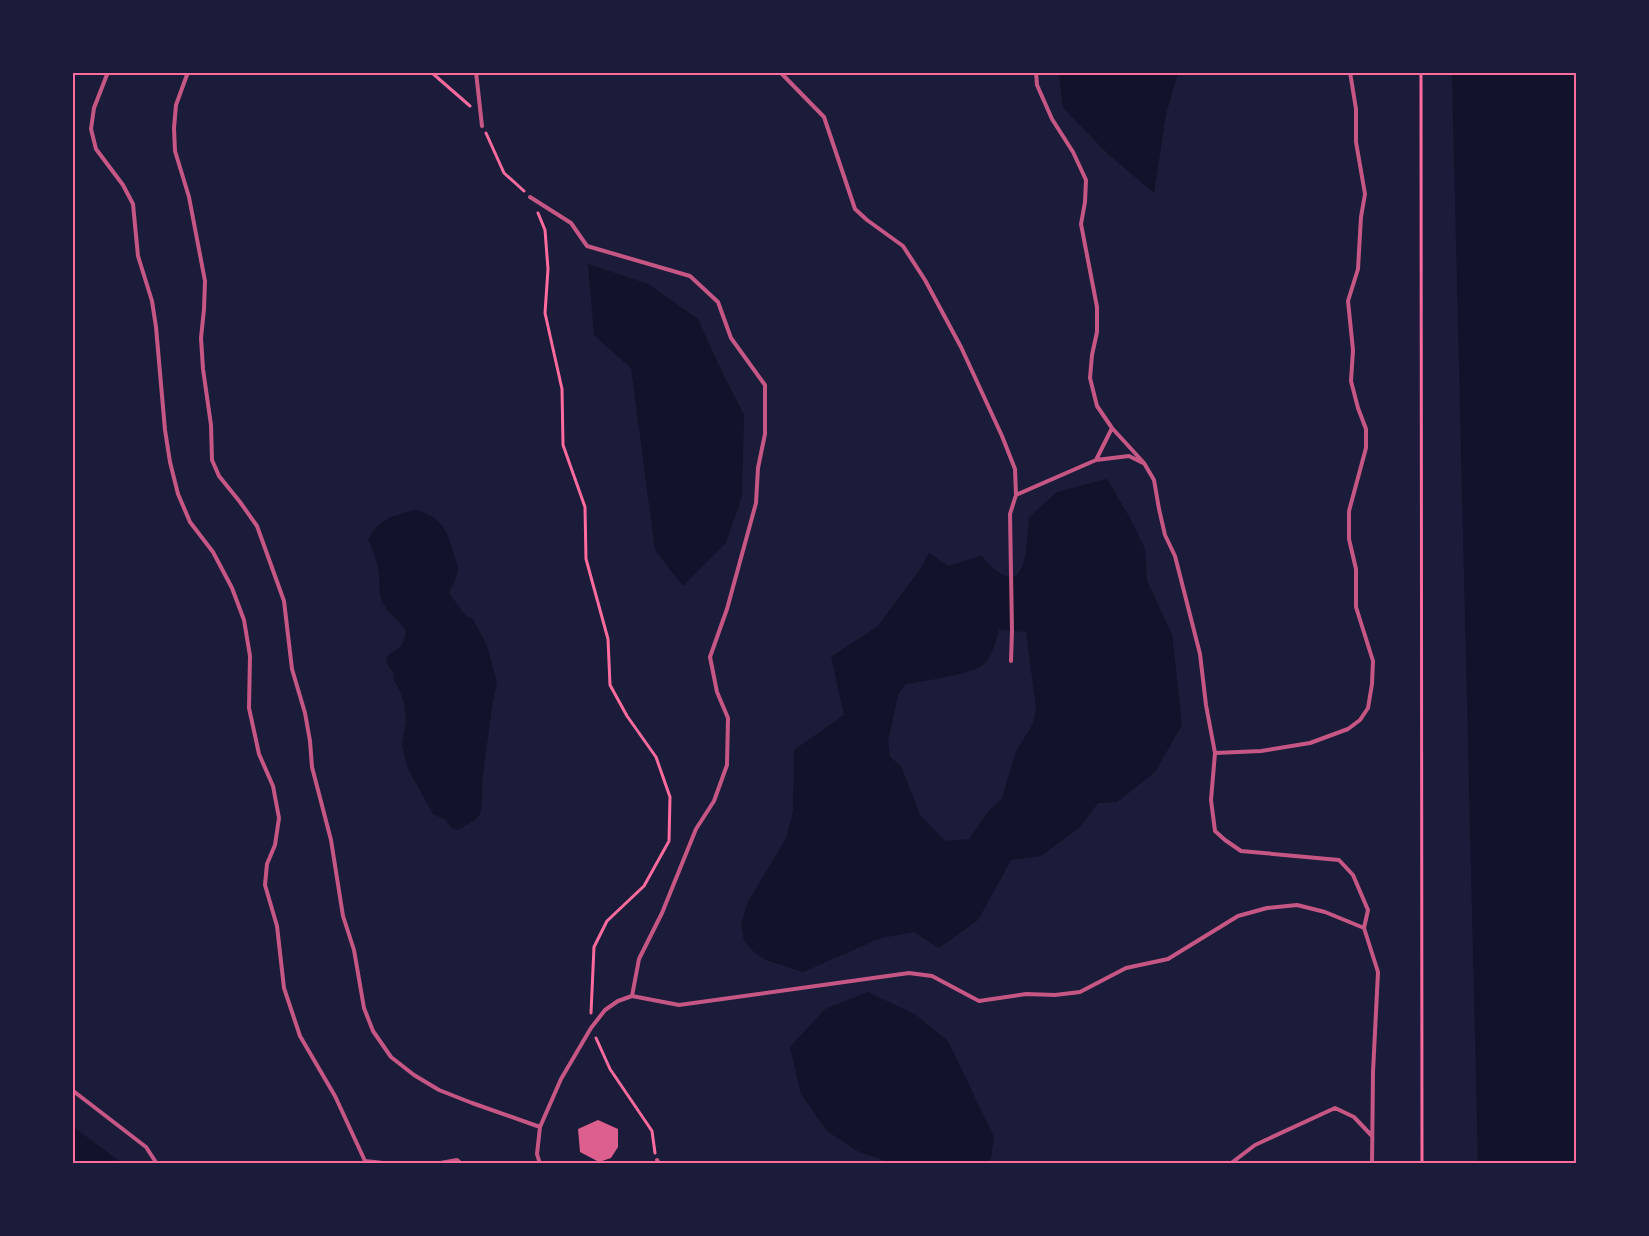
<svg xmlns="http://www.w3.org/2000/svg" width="1649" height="1236" viewBox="0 0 1649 1236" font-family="Signika,sans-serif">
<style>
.water{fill:#12122b;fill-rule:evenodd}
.building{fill:#dd5f8e}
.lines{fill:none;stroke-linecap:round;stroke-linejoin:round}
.path{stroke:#ff6b9d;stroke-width:3}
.service{stroke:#c65784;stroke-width:4}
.neatline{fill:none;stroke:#ff6b9d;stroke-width:2}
</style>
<rect width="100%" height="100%" fill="#1b1b3a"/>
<path class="water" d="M 1059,73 L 1178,73 L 1166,114 L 1154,193 L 1109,155 L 1063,108 Z
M 1452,73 L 1576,73 L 1576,1163 L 1478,1163 Z
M 588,264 L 648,284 L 698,319 L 722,372 L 744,415 L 742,496 L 726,543 L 683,586 L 655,550 L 631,368 L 594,335 Z
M 1107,479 L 1130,518 L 1145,549 L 1147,581 L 1172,634 L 1182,725 L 1155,772 L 1117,802 L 1098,803 L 1080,827 L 1041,856 L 1011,860 L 978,920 L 939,948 L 914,932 L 881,938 L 803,972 L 766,960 L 754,952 L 744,941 L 741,924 L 748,902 L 786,838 L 793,812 L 794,750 L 844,715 L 831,657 L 878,626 L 921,568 L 929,553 L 948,566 L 981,556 C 1027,608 1026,551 1029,517 L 1057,492 ZM 999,630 L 1026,632 L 1036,708 L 1033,724 L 1016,751 L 1002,798 L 988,812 L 969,839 L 945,841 L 920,815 L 901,766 L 890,757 L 888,741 L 898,695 L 906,684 C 923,681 975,674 985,663 C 993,655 996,640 999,630 Z
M 415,510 C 440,515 448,531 454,555 C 456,560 458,565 458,570 C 457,578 452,586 449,593 L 466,616 L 473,619 L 487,646 L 497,683 L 492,706 L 482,783 L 482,803 L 480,814 L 475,820 L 458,830 L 451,828 L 446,820 L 433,814 L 408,769 L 402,745 L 406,720 L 404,704 L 400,691 L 393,679 L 394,673 L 388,666 L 386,658 C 397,647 404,649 406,631 C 399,620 387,613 382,601 C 378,590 380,584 379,574 C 378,563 373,550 368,540 C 379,518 393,516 415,510 Z
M 868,992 L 916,1015 L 948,1041 L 994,1137 L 991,1158 L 987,1163 L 892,1163 L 859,1152 L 827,1131 L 801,1094 L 790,1047 L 825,1009 Z
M 72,1126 L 122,1163 L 73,1163 Z"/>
<path class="building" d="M 598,1120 L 618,1129 L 618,1147 L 611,1158 L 599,1162 L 580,1152 L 578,1129 Z"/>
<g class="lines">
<path class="path" d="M 431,72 L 470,106
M 1421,72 L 1422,1164
M 486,133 L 504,173 L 524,191
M 538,213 L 545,230 L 548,269 L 545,313 L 562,389 L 563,445 L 585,507 L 586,559 L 608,639 L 610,685 L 627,716 L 656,757 L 670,797 L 669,841 L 644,886 L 607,921 L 594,947 L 591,1013
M 596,1038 L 610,1069 L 652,1131 L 655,1153"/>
<path class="service" d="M 108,72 L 94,108 L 91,129 L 96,149 L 123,185 L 133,204 L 138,256 L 152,301 L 156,327 L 165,430 L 170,462 L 178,494 L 190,522 L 213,552 L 232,588 L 244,620 L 250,656 L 249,708 L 259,754 L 273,786 L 279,818 L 275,845 L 267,864 L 265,885 L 277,926 L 284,988 L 300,1036 L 335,1096 L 365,1161
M 188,72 L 176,105 L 174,128 L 175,151 L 189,197 L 205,281 L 204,309 L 201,338 L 203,369 L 211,425 L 212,460 L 219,476 L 240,502 L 257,526 L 284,601 L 292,669 L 305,713 L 310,741 L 312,767 L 331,840 L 343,916 L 354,950 L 364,1008 L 373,1031 L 391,1057 L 414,1075 L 439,1090 L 472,1103 L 540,1127
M 476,72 L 482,126
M 780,72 L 824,117 L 855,209 L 867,220 L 903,246 L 925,280 L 961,347 L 1002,436 L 1015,469 L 1016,495
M 530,197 L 571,223 L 587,246 L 690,276 L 718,302 L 731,338 L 765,385 L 765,434 L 758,468 L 756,503 L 727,609 L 710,657 L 717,692 L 728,718 L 727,765 L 714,801 L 696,829 L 662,913 L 639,959 L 632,996
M 1096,460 L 1112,428
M 1011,661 L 1012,631 L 1010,514 L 1016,495 L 1096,460 L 1129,456 L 1143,463
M 1215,753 L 1261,751 L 1310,743 L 1348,729 L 1360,720 L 1368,708 L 1372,684 L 1373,661 L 1356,607 L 1356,569 L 1349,539 L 1349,511 L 1366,448 L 1366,429 L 1358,408 L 1351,381 L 1353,350 L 1348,301 L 1358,269 L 1361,217 L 1365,194 L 1356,142 L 1356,109 L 1350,72
M 1364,928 L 1378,972 L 1373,1072 L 1372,1164
M 72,1090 L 146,1147 L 157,1164
M 657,1160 L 659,1164
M 361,1164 L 365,1161 L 392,1164
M 435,1164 L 457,1160 L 462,1164
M 540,1164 L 537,1154 L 540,1127 L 561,1079 L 591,1028 L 605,1010 L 618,1001 L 632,996 L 679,1005 L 909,973 L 932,976 L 979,1001 L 1026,994 L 1055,995 L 1080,992 L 1126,968 L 1168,959 L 1238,916 L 1267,908 L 1297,905 L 1325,912 L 1364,928 L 1368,910 L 1353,875 L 1339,860 L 1241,851 L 1225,840 L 1215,831 L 1211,800 L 1215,753 L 1206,705 L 1200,654 L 1175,556 L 1165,535 L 1159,509 L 1154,480 L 1144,463 L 1112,428 L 1097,406 L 1090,378 L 1092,355 L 1097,332 L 1097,307 L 1081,224 L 1085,202 L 1086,180 L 1073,152 L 1052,119 L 1037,85 L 1036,72
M 1230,1164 L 1255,1145 L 1335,1108 L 1354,1117 L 1372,1136"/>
</g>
<rect width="1649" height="1236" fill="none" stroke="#1b1b3a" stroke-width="148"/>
<rect x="74" y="74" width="1501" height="1088" class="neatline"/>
</svg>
